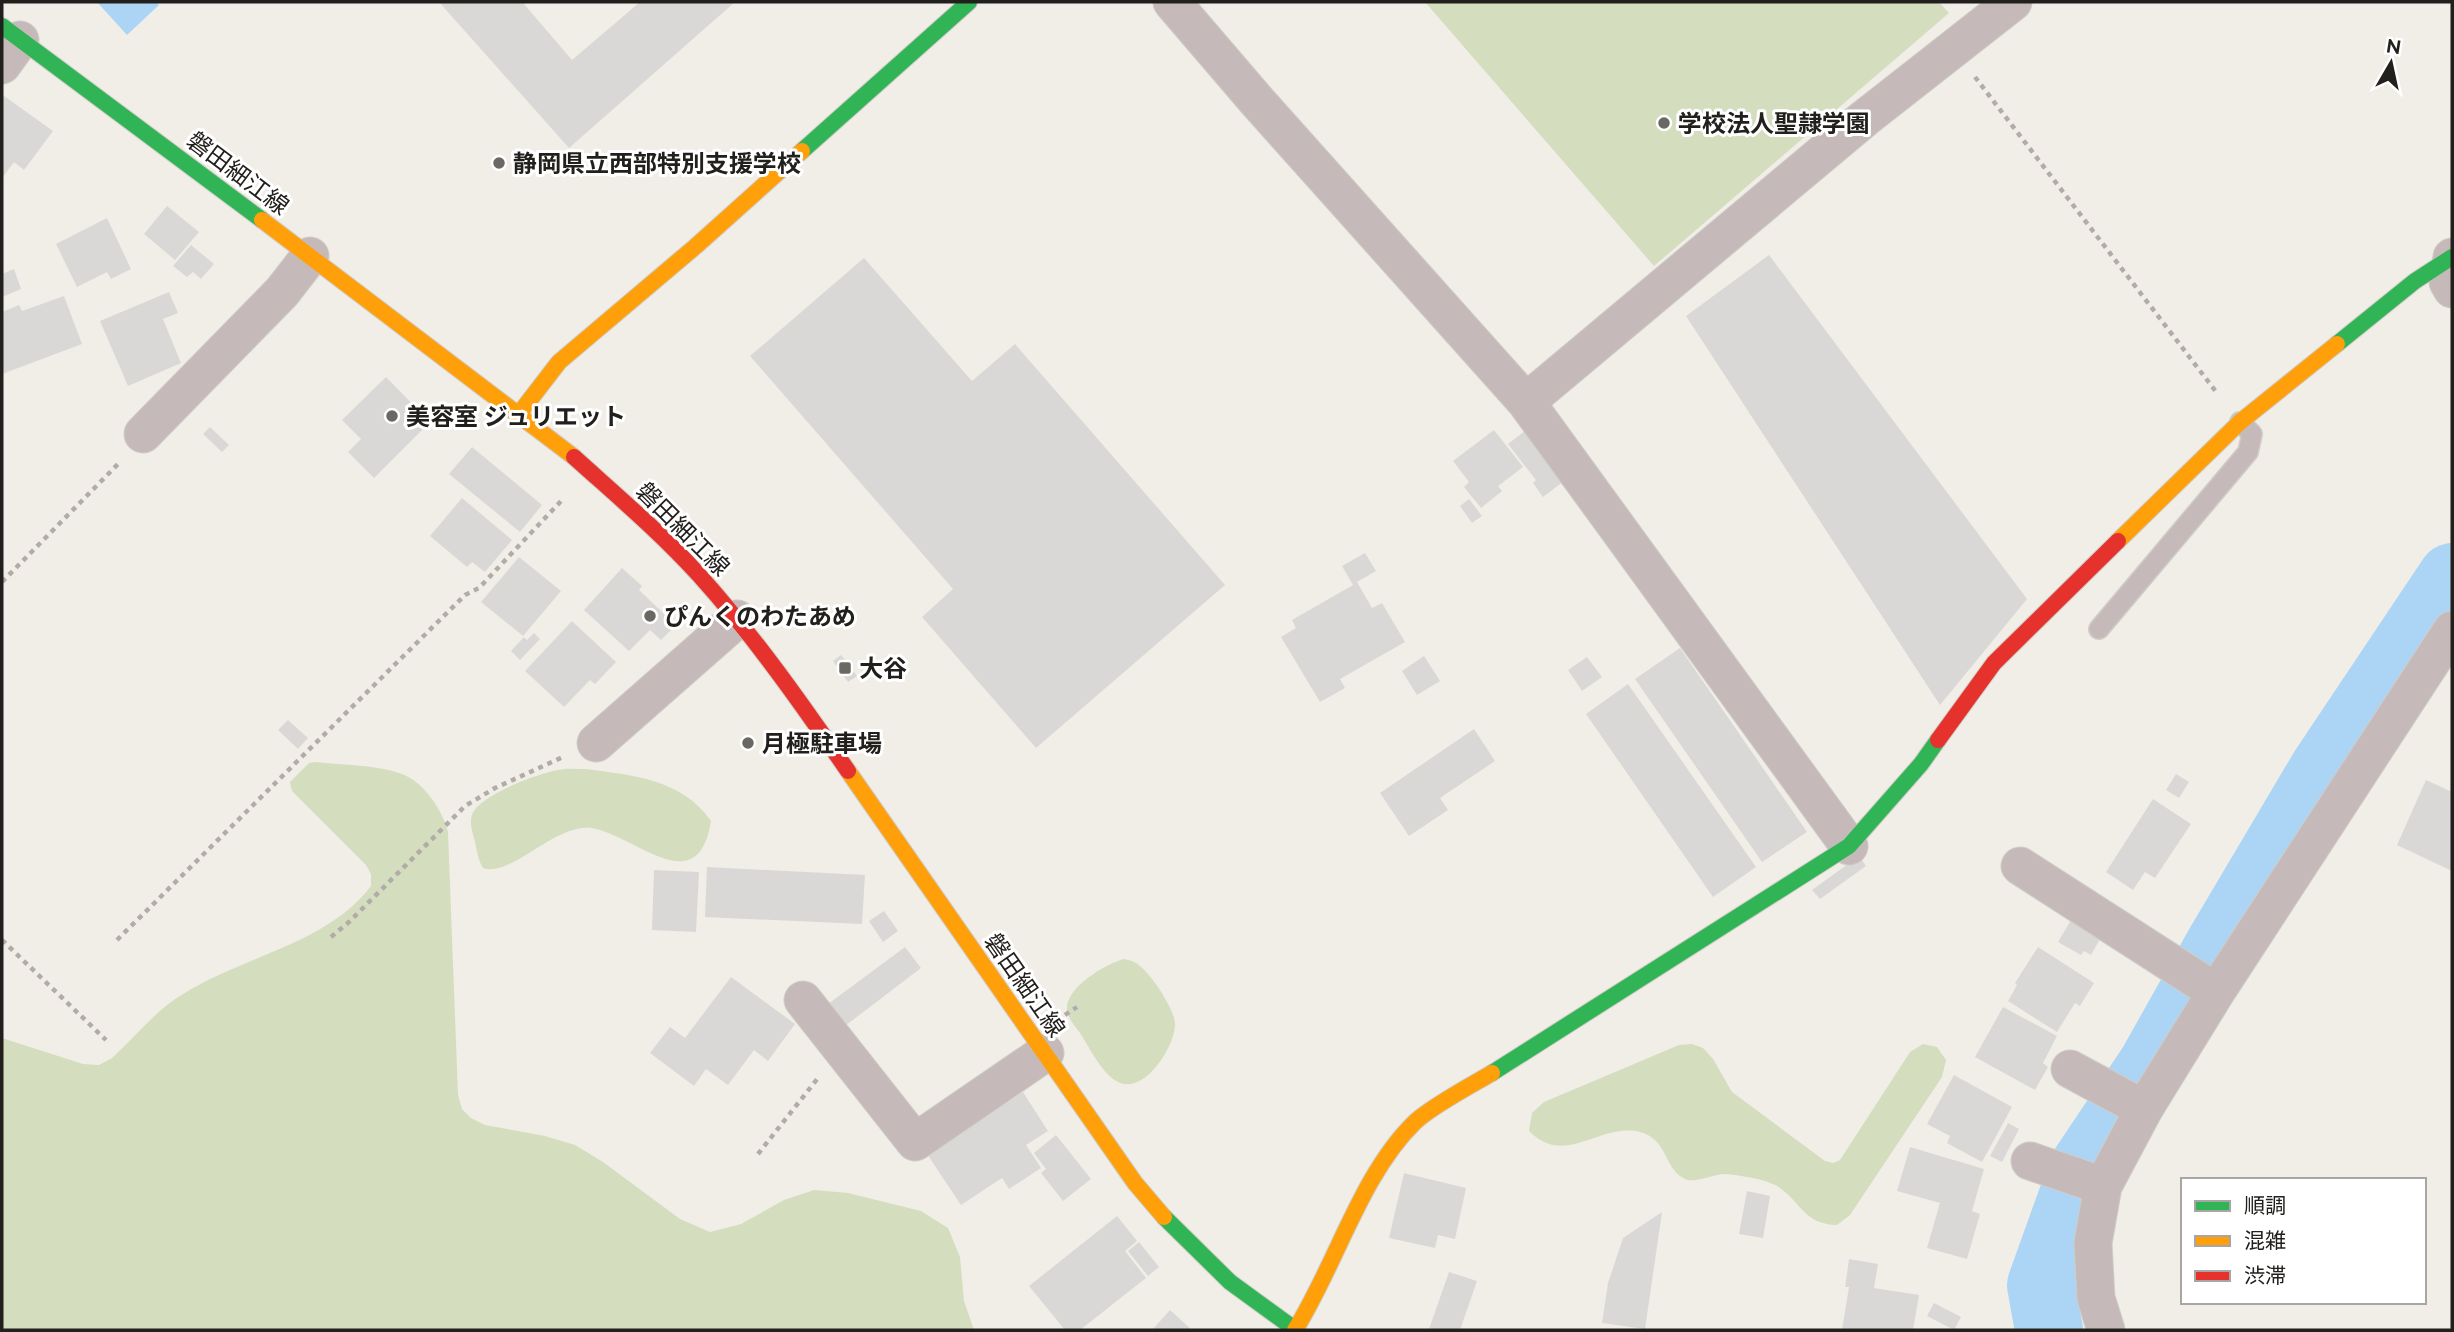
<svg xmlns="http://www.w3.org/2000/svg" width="2454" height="1332" viewBox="0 0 2454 1332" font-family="Raleway,'Noto Sans JP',sans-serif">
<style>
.green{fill:#d4debe}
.water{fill:#acd5f5}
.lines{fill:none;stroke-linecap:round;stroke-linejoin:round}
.river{stroke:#acd5f5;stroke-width:68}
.building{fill:#dad8d7}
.lane-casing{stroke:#cfccc7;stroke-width:22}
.street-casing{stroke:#cfccc7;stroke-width:39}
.fast-casing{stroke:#cfccc7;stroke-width:18}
.slow-casing{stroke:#cfccc7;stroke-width:18}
.jam-casing{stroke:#cfccc7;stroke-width:18}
.path{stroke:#b2aba9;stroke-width:4.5;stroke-dasharray:5 5;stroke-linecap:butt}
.lane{stroke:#c5bab9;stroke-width:19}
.street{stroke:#c5bab9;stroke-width:37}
.fast{stroke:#30b455;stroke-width:16}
.slow{stroke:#ff9f0a;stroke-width:16}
.jam{stroke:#e5322d;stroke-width:16}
.poi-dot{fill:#6a6863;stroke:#fff;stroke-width:2.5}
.labels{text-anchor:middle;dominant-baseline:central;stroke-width:6;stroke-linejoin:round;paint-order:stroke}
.poi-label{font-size:24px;font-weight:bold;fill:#22201c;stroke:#fff;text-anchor:start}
.street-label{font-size:24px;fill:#22201c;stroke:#fff}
</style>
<rect width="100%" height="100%" fill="#f1eee7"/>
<path class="green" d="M 1425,2 L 1939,2 L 1949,13 L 1654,266 Z
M 316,762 C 342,765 378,765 402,774 C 424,782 443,811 448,832 L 458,1095 L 462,1109 L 471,1118 L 485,1125 L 545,1136 L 575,1145 L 603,1162 L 680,1219 L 710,1232 L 741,1224 L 784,1200 L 814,1190 L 848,1193 L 921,1211 L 948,1228 L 960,1257 L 964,1301 L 974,1330 L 2,1330 L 2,1038 L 83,1064 L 99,1065 L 112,1058 C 135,1037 156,1010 183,994 C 243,956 327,944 371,886 L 371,874 L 366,865 L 292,791 L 290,782 L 309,763 Z
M 585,769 C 632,775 682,779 711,821 C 698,904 634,834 591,828 C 554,824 511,878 483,868 C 478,860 477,851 475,842 C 473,834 469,823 472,815 C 477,796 539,773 558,770 C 567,768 576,769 585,769 Z
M 1124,959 C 1127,960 1131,960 1134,962 C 1148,968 1174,1008 1175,1023 C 1176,1045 1146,1093 1120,1083 C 1102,1075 1090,1048 1080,1033 C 1075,1026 1068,1019 1067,1010 C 1065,988 1105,964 1124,959 Z
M 1692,1044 L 1703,1048 L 1713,1059 L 1732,1092 L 1825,1161 L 1833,1163 L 1840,1160 L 1910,1052 L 1923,1044 L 1937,1047 L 1946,1060 L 1942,1077 L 1850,1215 L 1837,1225 C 1803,1224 1802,1202 1777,1186 C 1766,1180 1753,1178 1741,1176 C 1736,1175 1730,1174 1725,1174 C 1712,1174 1694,1185 1683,1178 C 1664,1167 1667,1139 1640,1132 C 1600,1122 1566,1168 1529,1131 L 1532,1113 L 1544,1102 L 1679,1045 Z"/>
<path class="water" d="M 97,2 L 156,2 L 159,5 L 127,35 Z"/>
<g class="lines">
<path class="river" d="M 2049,1330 L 2041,1285 L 2083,1168 L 2152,1065 L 2221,942 L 2323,770 L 2452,577"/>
</g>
<path class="building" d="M 439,2 L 527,2 L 524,4 L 572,60 L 640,2 L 735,2 L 569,148 Z
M 4,96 L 53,131 L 24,170 L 14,162 L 2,178 L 2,99 Z
M 167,206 L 199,232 L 175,260 L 144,234 Z
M 107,218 L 131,269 L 111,279 L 107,272 L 77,287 L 56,244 Z
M 191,245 L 214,264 L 201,279 L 193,272 L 187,277 L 173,266 Z
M 1769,255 L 2027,599 L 1940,705 L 1686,316 Z
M 864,258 L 972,381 L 1015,344 L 1225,585 L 1036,748 L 922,617 L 953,589 L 750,356 Z
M 14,269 L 21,289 L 2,297 L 2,274 Z
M 169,292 L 178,313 L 163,319 L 181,363 L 128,386 L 100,321 Z
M 64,296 L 82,344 L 2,374 L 2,318 L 4,317 L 2,312 L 19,305 L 22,311 Z
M 386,377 L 430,422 L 374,478 L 348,452 L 361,439 L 342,420 Z
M 210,427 L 229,445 L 222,452 L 203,434 Z
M 1494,430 L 1523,467 L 1498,486 L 1502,491 L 1481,508 L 1464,487 L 1469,482 L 1453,461 Z
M 1526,430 L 1564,481 L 1543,497 L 1533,483 L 1536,480 L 1508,444 Z
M 472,447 L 542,505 L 520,532 L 449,474 Z
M 462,498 L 512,540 L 485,572 L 472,562 L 467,567 L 430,536 Z
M 1469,499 L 1482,516 L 1472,523 L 1460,506 Z
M 1365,553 L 1376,571 L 1357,582 L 1372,608 L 1382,603 L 1405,642 L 1340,679 L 1345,688 L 1320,702 L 1281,637 L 1296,628 L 1292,620 L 1353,585 L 1342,566 Z
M 519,557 L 561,591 L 523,636 L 481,602 Z
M 622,568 L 642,586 L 639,590 L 676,625 L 661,640 L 650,630 L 629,651 L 584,610 Z
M 572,621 L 616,662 L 595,684 L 590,680 L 564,707 L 525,671 Z
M 534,633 L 540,639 L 520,660 L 511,651 L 524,637 L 527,640 Z
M 1680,648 L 1807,832 L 1762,862 L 1635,679 Z
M 841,655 L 857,676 L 848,682 L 833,661 Z
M 1424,656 L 1440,681 L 1417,695 L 1402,671 Z
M 1587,657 L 1602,677 L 1582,691 L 1568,670 Z
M 1628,684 L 1756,867 L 1713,897 L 1586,714 Z
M 288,720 L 308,738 L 298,749 L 278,730 Z
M 1474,729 L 1495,761 L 1440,798 L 1448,810 L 1409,836 L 1380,793 Z
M 2176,774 L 2189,782 L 2179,798 L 2166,790 Z
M 2426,780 L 2452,792 L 2452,871 L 2397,845 Z
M 2153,799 L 2191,824 L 2155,878 L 2145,872 L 2133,890 L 2106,872 Z
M 1859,856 L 1866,866 L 1820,899 L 1812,890 Z
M 707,867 L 865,875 L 862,924 L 705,917 Z
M 654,870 L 699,872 L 696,932 L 652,930 Z
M 884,911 L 898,931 L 883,942 L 869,921 Z
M 2074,915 L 2104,932 L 2091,955 L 2084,951 L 2081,955 L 2058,942 Z
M 905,947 L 921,968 L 841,1029 L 824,1007 Z
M 2038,947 L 2094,983 L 2080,1006 L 2075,1003 L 2057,1032 L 2008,1001 L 2017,985 L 2015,983 Z
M 731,977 L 795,1024 L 768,1061 L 754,1050 L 728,1085 L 706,1069 L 694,1086 L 650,1053 L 670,1027 L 685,1038 Z
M 2003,1007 L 2057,1036 L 2043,1063 L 2048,1067 L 2035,1090 L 1975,1057 Z
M 1954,1075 L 2012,1107 L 1982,1162 L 1947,1143 L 1950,1136 L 1927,1124 Z
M 1023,1092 L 1048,1131 L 1026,1145 L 1041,1168 L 1009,1189 L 1002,1178 L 961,1205 L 927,1154 Z
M 2008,1123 L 2019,1129 L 2002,1162 L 1990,1156 Z
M 1056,1135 L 1091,1179 L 1063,1201 L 1041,1173 L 1046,1169 L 1034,1153 Z
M 1910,1147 L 1984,1169 L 1972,1211 L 1980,1214 L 1967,1259 L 1927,1248 L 1940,1203 L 1897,1191 Z
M 1404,1173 L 1466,1188 L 1455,1239 L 1438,1235 L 1435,1248 L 1389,1238 Z
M 1747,1191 L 1770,1196 L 1763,1238 L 1739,1234 Z
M 1662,1212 L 1645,1329 L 1602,1323 L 1608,1283 L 1623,1238 Z
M 1117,1216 L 1137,1241 L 1125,1251 L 1146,1278 L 1080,1330 L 1065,1330 L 1029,1286 Z
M 1139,1242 L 1159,1267 L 1148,1276 L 1128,1251 Z
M 1849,1259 L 1878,1264 L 1874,1288 L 1919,1295 L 1913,1330 L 1842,1330 L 1849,1287 L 1845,1287 Z
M 1449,1272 L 1477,1281 L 1460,1330 L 1432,1330 L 1429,1329 Z
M 1934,1303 L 1961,1317 L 1954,1330 L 1927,1316 Z
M 1170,1310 L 1192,1330 L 1152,1330 Z"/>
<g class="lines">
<g class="lane-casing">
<path id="lane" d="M 2099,629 L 2248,452 L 2252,434 L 2240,422"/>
</g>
<g class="street-casing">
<path id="street" d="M 1172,2 L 1256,100 L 1526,402 L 1865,118 L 2013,2
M 2,65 L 20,40
M 2452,257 L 2448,282 L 2452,289
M 1526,402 L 1849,846
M 143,434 L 282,292 L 310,256
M 596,743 L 737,619
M 2020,866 L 2216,992
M 803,1000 L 915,1142 L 1045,1053
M 2070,1069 L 2144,1109
M 2030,1161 L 2103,1186
M 2106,1330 L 2096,1298 L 2093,1243 L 2103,1186 L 2144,1109 L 2216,992 L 2452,630"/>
</g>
<g class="fast-casing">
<path id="fast" d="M 2,26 L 262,220
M 802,151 L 969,2
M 2337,344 L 2415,281 L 2452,257
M 1492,1073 L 1849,846 L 1921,764 L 1938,740
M 1164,1217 L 1230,1282 L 1296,1330"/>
</g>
<g class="slow-casing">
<path id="slow" d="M 262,220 L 574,457
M 519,414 L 559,362 L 696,246 L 802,151
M 2118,541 L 2240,422 L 2337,344
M 848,771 L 1135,1183 L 1164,1217
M 1295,1330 C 1336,1265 1361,1174 1415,1122 C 1432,1106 1470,1086 1492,1073"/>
</g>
<g class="jam-casing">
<path id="jam" d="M 574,457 C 616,495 660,532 699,575 C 754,636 801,703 848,771
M 1938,740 L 1994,663 L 2118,541"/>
</g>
<path class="path" d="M 1975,77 L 2217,393
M 2,582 L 120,462
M 331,937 L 349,922 L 465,806 L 495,788 L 563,757
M 2,940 L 106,1040
M 117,940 L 465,595 L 479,588 L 562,500
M 1065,1015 L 1077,1007
M 758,1154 L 818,1078"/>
<use href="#lane" class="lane"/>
<use href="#street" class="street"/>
<use href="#fast" class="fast"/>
<use href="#slow" class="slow"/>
<use href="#jam" class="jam"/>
</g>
<g class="poi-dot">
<circle cx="1664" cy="123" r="7"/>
<circle cx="499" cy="163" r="7"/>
<circle cx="392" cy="416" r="7"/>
<circle cx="650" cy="616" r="7"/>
<rect x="838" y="661" width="14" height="14" rx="3.5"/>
<circle cx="748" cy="743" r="7"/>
</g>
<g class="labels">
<g class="poi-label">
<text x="1678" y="123">学校法人聖隷学園</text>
<text x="513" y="163">静岡県立西部特別支援学校</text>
<text x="406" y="416">美容室 ジュリエット</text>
<text x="664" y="616">ぴんくのわたあめ</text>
<text x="859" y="668">大谷</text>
<text x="762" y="743">月極駐車場</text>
</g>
<g class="street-label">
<text transform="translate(238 173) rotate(37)">磐田細江線</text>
<text transform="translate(683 529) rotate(45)">磐田細江線</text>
<text transform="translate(1025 985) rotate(55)">磐田細江線</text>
</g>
</g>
<rect width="2454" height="1332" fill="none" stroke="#22201c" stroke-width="7"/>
<rect x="2181" y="1178" width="245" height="126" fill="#ffffff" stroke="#a7a6a4" stroke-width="2"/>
<rect x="2195" y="1201" width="35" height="10" fill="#30b455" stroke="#a7a6a4" stroke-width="2"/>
<text x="2244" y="1213" font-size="21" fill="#22201c">順調</text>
<rect x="2195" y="1236" width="35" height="10" fill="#ff9f0a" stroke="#a7a6a4" stroke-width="2"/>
<text x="2244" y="1248" font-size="21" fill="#22201c">混雑</text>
<rect x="2195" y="1271" width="35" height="10" fill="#e5322d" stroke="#a7a6a4" stroke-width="2"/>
<text x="2244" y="1283" font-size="21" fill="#22201c">渋滞</text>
<g transform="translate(2391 63) rotate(9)" stroke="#ffffff" stroke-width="5" paint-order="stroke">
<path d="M0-5L12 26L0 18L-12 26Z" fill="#22201c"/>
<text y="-10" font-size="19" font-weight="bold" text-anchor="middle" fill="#22201c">N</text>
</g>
</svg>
